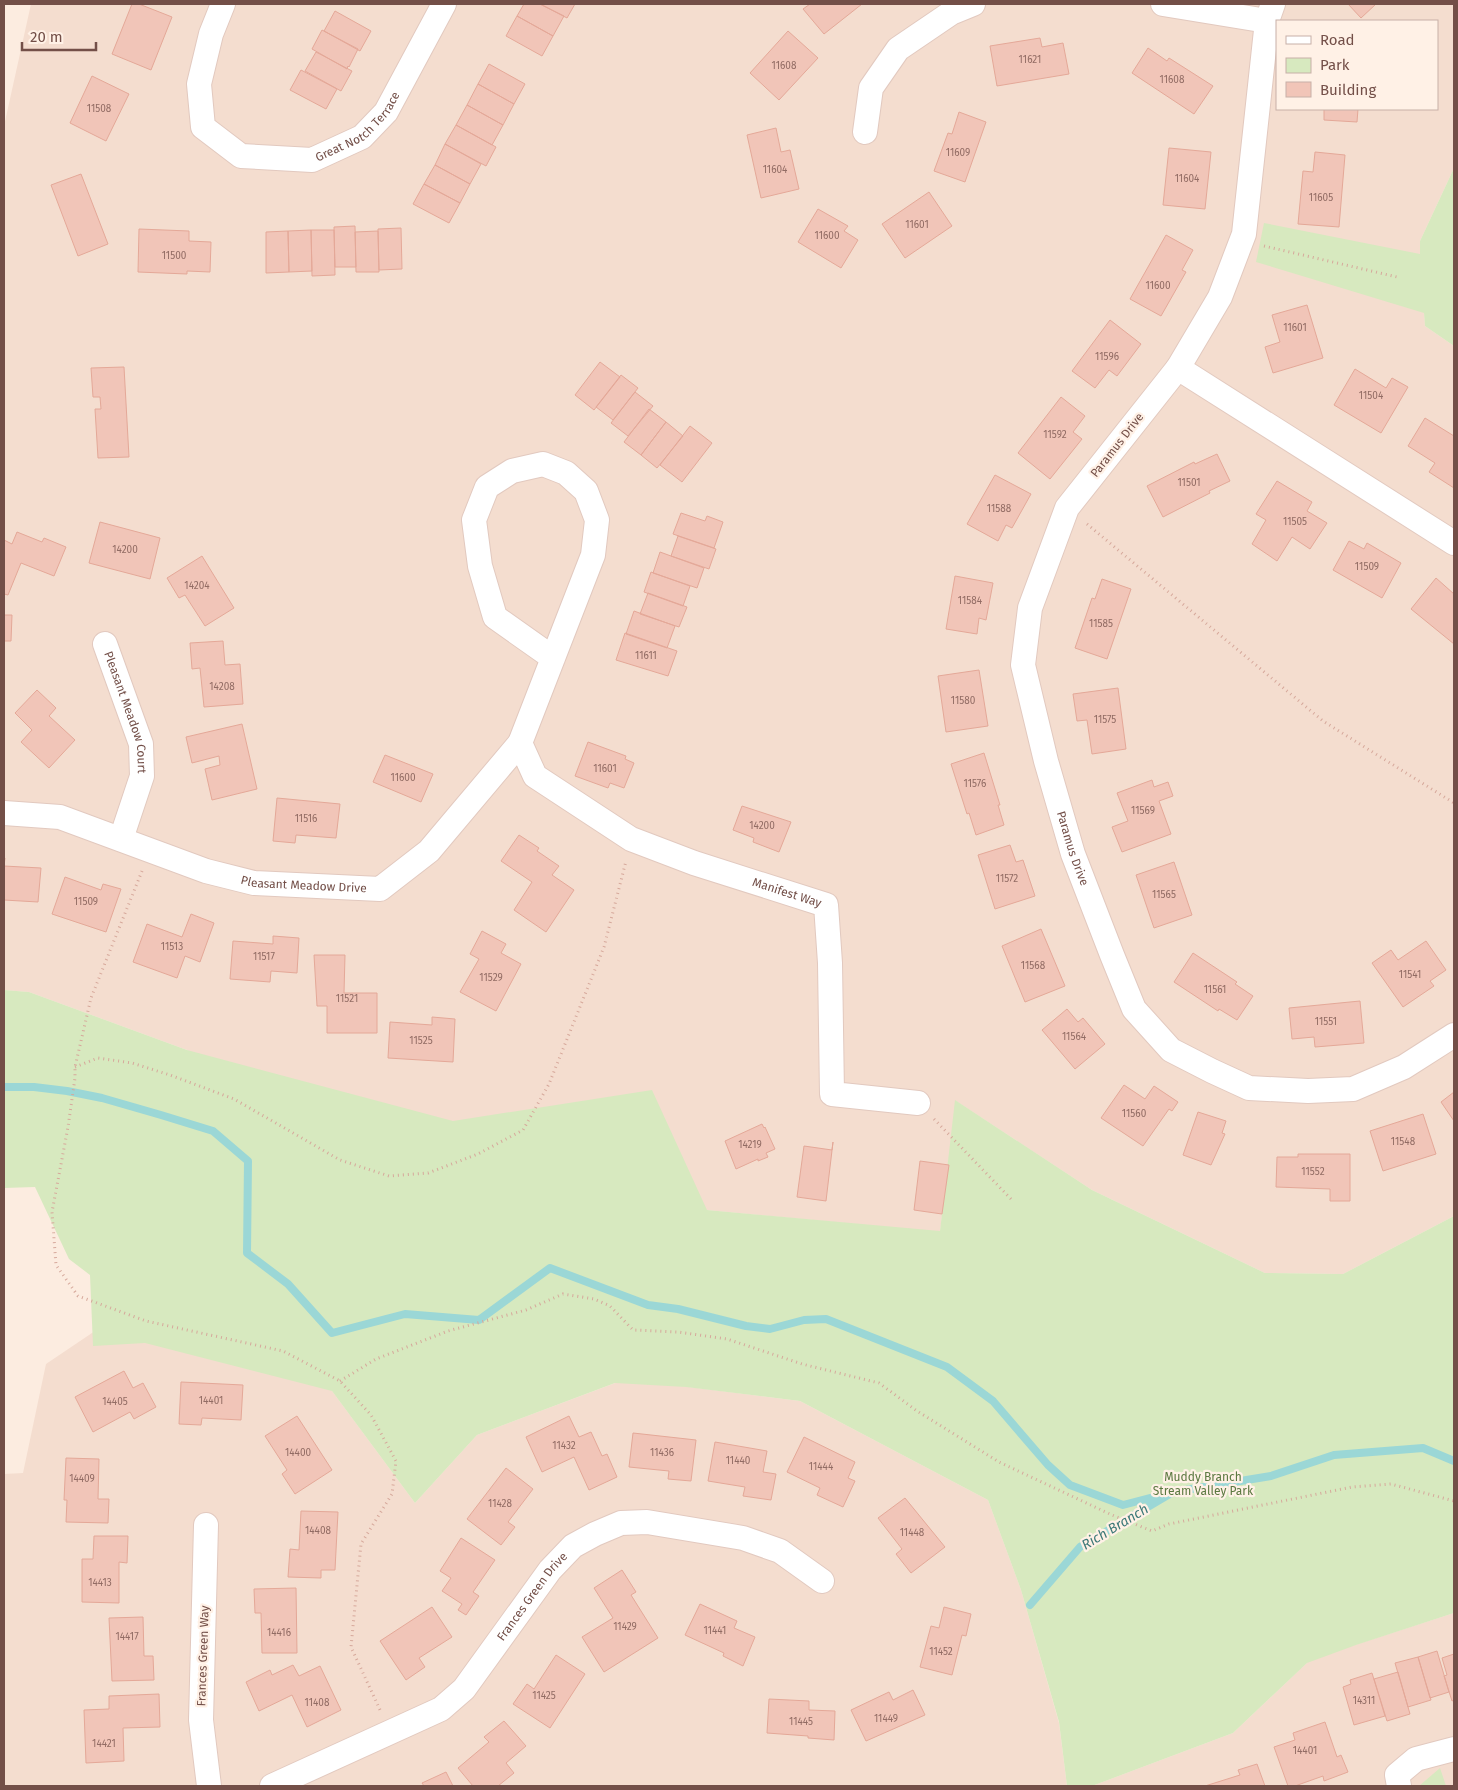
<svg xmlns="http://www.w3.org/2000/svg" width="1458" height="1790" viewBox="0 0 1458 1790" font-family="'Fira Sans',sans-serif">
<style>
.residential{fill:#f4ddcf;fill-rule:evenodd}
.green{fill:#d7e9bf}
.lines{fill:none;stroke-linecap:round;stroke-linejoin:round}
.stream{stroke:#9bd7d6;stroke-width:8}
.building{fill:#f1c5b8;stroke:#e4a898}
.street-casing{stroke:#e2c9bf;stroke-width:26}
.path{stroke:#d6a89b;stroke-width:3;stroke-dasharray:1 4;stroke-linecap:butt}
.street{stroke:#fff;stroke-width:24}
.labels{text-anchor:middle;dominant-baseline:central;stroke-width:4.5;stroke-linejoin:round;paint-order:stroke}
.number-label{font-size:10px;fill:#926c64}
.street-label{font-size:12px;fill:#734f48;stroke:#fff1e6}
.park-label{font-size:12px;fill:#5b7840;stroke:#fff1e6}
.water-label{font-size:14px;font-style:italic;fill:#3c7878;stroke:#fff1e6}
</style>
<rect width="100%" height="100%" fill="#fcece0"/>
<path class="residential" d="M 31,4 L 1454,4 L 1454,168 L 1420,241 L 1425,326 L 1454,346 L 1454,1216 L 1343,1274 L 1265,1273 L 1092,1190 L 956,1101 L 940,1232 L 707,1210 L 385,1167 L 187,1050 L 29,992 L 4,990 L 4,126 ZM 1277,21 L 1437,21 L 1437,109 L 1277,109 Z
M 132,1306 L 298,1345 L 415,1503 L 477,1435 L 626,1379 L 800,1401 L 988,1500 L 1021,1590 L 1059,1723 L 1067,1786 L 4,1786 L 4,1474 L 23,1473 L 46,1364 Z
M 1454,1613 L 1454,1786 L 1092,1786 L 1233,1733 L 1311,1659 Z"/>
<path class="green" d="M 1454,168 L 1454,346 L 1425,326 L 1424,313 L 1256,262 L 1264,223 L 1420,254 L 1420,241 Z
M 4,990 L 29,992 L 187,1050 L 453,1121 L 652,1090 L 707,1210 L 940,1231 L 955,1100 L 1092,1190 L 1265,1273 L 1343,1274 L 1454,1216 L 1454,1613 L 1356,1645 L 1307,1663 L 1233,1733 L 1092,1786 L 1067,1786 L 1059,1722 L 1021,1590 L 988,1500 L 800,1401 L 686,1387 L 615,1383 L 477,1435 L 415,1503 L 332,1391 L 145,1343 L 93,1346 L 90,1275 L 69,1259 L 35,1187 L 4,1188 Z
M 1440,1768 L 1446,1786 L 1419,1786 Z"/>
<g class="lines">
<path class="stream" d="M 4,1087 L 34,1087 L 67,1091 L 102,1098 L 161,1115 L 213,1131 L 248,1161 L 247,1253 L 288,1284 L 332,1333 L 405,1314 L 479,1320 L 550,1268 L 648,1305 L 678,1309 L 746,1326 L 770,1329 L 804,1320 L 826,1319 L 947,1367 L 993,1401 L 1048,1465 L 1070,1485 L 1123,1505 L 1173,1492
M 1030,1605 L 1080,1547 L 1173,1492 L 1271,1476 L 1334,1455 L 1423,1448 L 1454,1461"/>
</g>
<path class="building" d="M 132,4 L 139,4 L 172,17 L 151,70 L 112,54 Z
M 524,4 L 540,4 L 564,16 L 553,36 L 517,16 Z
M 540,4 L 575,4 L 567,18 Z
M 810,4 L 862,4 L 824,34 L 803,9 Z
M 1348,4 L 1376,4 L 1361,18 Z
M 335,11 L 371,31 L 360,51 L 324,31 Z
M 517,16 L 553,36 L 542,56 L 506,36 Z
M 322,30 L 358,49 L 349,67 L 348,66 L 347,69 L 312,49 Z
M 788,31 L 818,58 L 779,100 L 750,73 Z
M 1040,38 L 1042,47 L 1063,43 L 1069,74 L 997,86 L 990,46 Z
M 1148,48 L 1167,61 L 1169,58 L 1213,86 L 1194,114 L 1132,73 Z
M 316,52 L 352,71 L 341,91 L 305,71 Z
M 489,64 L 525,84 L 514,104 L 478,84 Z
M 301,70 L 337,89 L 326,109 L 290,90 Z
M 92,76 L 129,94 L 106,141 L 70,123 Z
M 478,84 L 514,104 L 503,125 L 467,105 Z
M 467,105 L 503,125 L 492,145 L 456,125 Z
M 1324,109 L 1358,109 L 1357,122 L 1324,120 Z
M 959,112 L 986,122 L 965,182 L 934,171 L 948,133 L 952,134 Z
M 456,125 L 496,147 L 486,166 L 445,144 Z
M 776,128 L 781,152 L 790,150 L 799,189 L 761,198 L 747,135 Z
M 445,144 L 481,164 L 470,184 L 435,165 Z
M 1169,148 L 1211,152 L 1205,209 L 1163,205 Z
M 1315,152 L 1345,155 L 1339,227 L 1298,224 L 1303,171 L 1313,172 Z
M 435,165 L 470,184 L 460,203 L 424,184 Z
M 81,174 L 108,244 L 78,256 L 51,185 Z
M 424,184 L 460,203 L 449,223 L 413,204 Z
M 929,192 L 952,226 L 905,258 L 882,224 Z
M 818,209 L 848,226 L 844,231 L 858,240 L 841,268 L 798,242 Z
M 355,226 L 356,267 L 335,267 L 334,227 Z
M 401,228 L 402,269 L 379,270 L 378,229 Z
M 139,229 L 189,231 L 189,241 L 211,242 L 210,272 L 187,271 L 187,274 L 138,272 Z
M 311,230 L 334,230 L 335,275 L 312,276 Z
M 311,230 L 312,271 L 289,272 L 288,231 Z
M 288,231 L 289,272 L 266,273 L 266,232 Z
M 378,231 L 379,272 L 356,272 L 355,232 Z
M 1166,235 L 1193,250 L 1182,270 L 1186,272 L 1161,316 L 1130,299 Z
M 1307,305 L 1323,358 L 1273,373 L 1265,347 L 1280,342 L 1272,315 Z
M 1110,320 L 1141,344 L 1117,376 L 1109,370 L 1095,388 L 1072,371 Z
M 600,362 L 620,377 L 594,410 L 575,395 Z
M 124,367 L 129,457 L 98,458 L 95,409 L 101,409 L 100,397 L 93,397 L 91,368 Z
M 1355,369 L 1386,388 L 1392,378 L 1408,387 L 1381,433 L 1334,405 Z
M 621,375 L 638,388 L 613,420 L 596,407 Z
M 635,392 L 653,406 L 628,436 L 611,423 Z
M 1061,397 L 1085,416 L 1073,432 L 1082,439 L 1050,479 L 1018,453 Z
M 649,409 L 666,422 L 641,455 L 624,442 Z
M 1425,418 L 1454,436 L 1454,488 L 1429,472 L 1435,463 L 1408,446 Z
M 666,422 L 683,436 L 657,468 L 641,455 Z
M 690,426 L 712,443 L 682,482 L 660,465 Z
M 1217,454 L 1230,481 L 1209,491 L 1210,493 L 1163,517 L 1147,486 L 1194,462 L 1195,464 Z
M 995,475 L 1031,494 L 1012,528 L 1006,525 L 998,541 L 967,524 Z
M 1277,481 L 1312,502 L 1307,511 L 1327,523 L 1310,549 L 1292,537 L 1277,561 L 1252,544 L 1266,520 L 1256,514 Z
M 681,513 L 705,521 L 707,516 L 723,522 L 714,548 L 673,534 Z
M 100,522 L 160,538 L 150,579 L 89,563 Z
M 17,532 L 42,542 L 44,538 L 66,547 L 54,576 L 21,563 L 8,595 L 4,594 L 4,540 L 12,544 Z
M 678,536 L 716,549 L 709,569 L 671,556 Z
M 1349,541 L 1364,549 L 1367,543 L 1401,563 L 1382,598 L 1333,570 Z
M 660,552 L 704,568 L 697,588 L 653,573 Z
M 202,556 L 234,608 L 205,626 L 185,595 L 179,598 L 167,578 Z
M 651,572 L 690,586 L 683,606 L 644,592 Z
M 955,576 L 993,583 L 986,620 L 979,618 L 977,634 L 946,629 Z
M 1436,578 L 1454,594 L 1454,644 L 1411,609 Z
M 1102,579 L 1131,589 L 1107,659 L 1075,648 L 1092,598 L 1095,599 Z
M 648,593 L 687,607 L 679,627 L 640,614 Z
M 634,611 L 675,626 L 667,648 L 626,634 Z
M 4,615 L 12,615 L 11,641 L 4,641 L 4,643 Z
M 625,633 L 677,651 L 668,676 L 616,660 Z
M 223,641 L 225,665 L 240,664 L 243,704 L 204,707 L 200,668 L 192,669 L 190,643 Z
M 979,670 L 988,726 L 946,732 L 938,676 Z
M 1118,688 L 1126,749 L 1092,754 L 1087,720 L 1077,721 L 1073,694 Z
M 37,690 L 56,708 L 49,716 L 75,740 L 49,768 L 21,742 L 32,730 L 15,713 Z
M 242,724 L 257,789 L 212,800 L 205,769 L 220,765 L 219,756 L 192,763 L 186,737 Z
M 588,742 L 626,756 L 625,759 L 634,763 L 624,788 L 610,783 L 608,788 L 575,776 Z
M 984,753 L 1000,805 L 998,805 L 1004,825 L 976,835 L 969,813 L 967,814 L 951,764 Z
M 385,755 L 433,774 L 421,802 L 373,782 Z
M 1152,780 L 1154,787 L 1168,782 L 1173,796 L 1159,801 L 1171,834 L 1122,852 L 1112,827 L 1128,821 L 1117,793 Z
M 277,798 L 340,804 L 336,838 L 296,835 L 295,843 L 273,841 Z
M 742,806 L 791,822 L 779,852 L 753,842 L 754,838 L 733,830 Z
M 519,835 L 539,848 L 537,851 L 559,866 L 552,875 L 574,890 L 546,932 L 514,910 L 532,882 L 501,861 Z
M 1010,845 L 1016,862 L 1023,860 L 1035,896 L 995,909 L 978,855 Z
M 4,858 L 5,858 L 4,866 L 41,868 L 38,902 L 4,900 Z
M 1174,862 L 1192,915 L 1154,928 L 1136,875 Z
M 65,877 L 101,890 L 103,884 L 121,889 L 106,932 L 52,914 Z
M 191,914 L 214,923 L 200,962 L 185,956 L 177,978 L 133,962 L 147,924 L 182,937 Z
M 1041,929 L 1065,986 L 1025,1002 L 1002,946 Z
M 482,931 L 506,944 L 501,953 L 521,964 L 496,1011 L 460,992 L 479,959 L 470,954 Z
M 273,936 L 299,938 L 297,973 L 271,971 L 270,982 L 230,979 L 233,941 L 273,944 Z
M 1426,941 L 1446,970 L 1430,981 L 1434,986 L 1403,1007 L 1372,963 L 1391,950 L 1398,960 Z
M 1193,953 L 1237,982 L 1235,984 L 1253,996 L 1237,1020 L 1219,1009 L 1218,1011 L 1174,982 Z
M 314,955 L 345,955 L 344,993 L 377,993 L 377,1033 L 327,1033 L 327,1006 L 317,1006 Z
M 1360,1001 L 1364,1043 L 1315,1047 L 1314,1037 L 1292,1039 L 1289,1008 Z
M 1067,1009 L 1078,1022 L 1083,1018 L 1105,1044 L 1075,1069 L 1042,1030 Z
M 432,1017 L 455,1019 L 453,1062 L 388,1058 L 390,1022 L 432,1025 Z
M 1124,1085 L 1145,1099 L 1154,1086 L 1178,1102 L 1172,1111 L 1169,1109 L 1143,1146 L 1101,1118 Z
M 1454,1092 L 1454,1121 L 1441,1102 Z
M 1198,1112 L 1226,1121 L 1222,1133 L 1225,1134 L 1211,1165 L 1183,1155 Z
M 1423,1114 L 1436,1154 L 1383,1171 L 1370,1131 Z
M 762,1124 L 764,1128 L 765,1127 L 775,1149 L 766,1153 L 768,1157 L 758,1161 L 758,1159 L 736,1169 L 725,1141 Z
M 833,1142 L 826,1201 L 797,1197 L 804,1146 L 832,1150 Z
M 1298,1154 L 1350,1154 L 1350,1201 L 1330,1201 L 1330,1189 L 1276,1187 L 1277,1157 L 1298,1157 Z
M 920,1161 L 949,1165 L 942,1214 L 914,1210 Z
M 124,1371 L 133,1388 L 143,1383 L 156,1407 L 134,1419 L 130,1412 L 93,1432 L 75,1397 Z
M 181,1382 L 243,1385 L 241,1420 L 202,1418 L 201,1425 L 179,1424 Z
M 297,1416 L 332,1470 L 295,1494 L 282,1474 L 287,1470 L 265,1436 Z
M 569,1416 L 579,1437 L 591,1432 L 602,1456 L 607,1454 L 617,1477 L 589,1490 L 574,1457 L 542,1472 L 526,1437 Z
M 633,1433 L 696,1440 L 691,1481 L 668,1479 L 669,1471 L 629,1467 Z
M 804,1437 L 855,1462 L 848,1478 L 855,1481 L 843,1507 L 817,1495 L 820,1488 L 787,1472 Z
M 715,1442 L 767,1451 L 763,1472 L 776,1474 L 771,1500 L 743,1496 L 745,1487 L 708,1481 Z
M 66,1458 L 99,1459 L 98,1499 L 109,1499 L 108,1523 L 66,1522 L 67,1500 L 64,1500 Z
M 506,1468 L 533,1489 L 508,1522 L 515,1527 L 501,1545 L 467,1519 Z
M 905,1498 L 945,1547 L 911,1573 L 896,1554 L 902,1549 L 878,1518 Z
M 301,1511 L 338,1512 L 335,1570 L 321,1570 L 321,1578 L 288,1577 L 290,1549 L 299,1550 Z
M 94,1536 L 128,1536 L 127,1563 L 119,1562 L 119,1603 L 82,1602 L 82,1559 L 93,1559 Z
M 461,1538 L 495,1560 L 473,1592 L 479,1596 L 466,1615 L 458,1610 L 462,1604 L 442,1591 L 451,1578 L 440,1571 Z
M 622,1570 L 636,1592 L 631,1595 L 658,1638 L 604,1672 L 582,1637 L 613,1618 L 594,1588 Z
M 296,1588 L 297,1653 L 262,1653 L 261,1613 L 255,1613 L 254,1589 Z
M 700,1604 L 737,1621 L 734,1628 L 755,1637 L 743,1666 L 723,1656 L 724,1653 L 685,1635 Z
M 432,1607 L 452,1637 L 419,1658 L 425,1667 L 406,1680 L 380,1641 Z
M 944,1607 L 971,1614 L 966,1636 L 962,1635 L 952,1675 L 920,1667 L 931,1626 L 939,1628 Z
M 143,1617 L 144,1656 L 153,1656 L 154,1680 L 112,1681 L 109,1618 Z
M 1437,1651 L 1449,1692 L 1430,1698 L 1418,1657 Z
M 1454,1654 L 1454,1700 L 1452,1701 L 1444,1676 L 1447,1675 L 1442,1658 Z
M 556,1655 L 585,1674 L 550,1728 L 513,1704 L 527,1684 L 534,1689 Z
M 1418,1657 L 1431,1700 L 1408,1707 L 1395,1663 Z
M 293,1665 L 299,1676 L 320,1666 L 341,1710 L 307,1727 L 292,1695 L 259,1711 L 246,1682 L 270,1670 L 272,1675 Z
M 1398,1672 L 1410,1714 L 1387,1721 L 1374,1679 Z
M 1372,1673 L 1385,1716 L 1354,1725 L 1343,1687 L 1351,1684 L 1350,1680 Z
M 913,1690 L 925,1715 L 866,1741 L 851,1710 L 889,1692 L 893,1700 Z
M 159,1694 L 160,1727 L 123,1728 L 124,1761 L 86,1763 L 84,1710 L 109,1709 L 109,1696 Z
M 769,1699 L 809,1701 L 809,1710 L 835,1711 L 834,1740 L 808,1738 L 808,1736 L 767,1733 Z
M 504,1721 L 526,1746 L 506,1763 L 514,1773 L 498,1786 L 473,1786 L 458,1768 L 489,1742 L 484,1737 Z
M 1325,1722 L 1337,1757 L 1341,1755 L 1348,1772 L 1324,1781 L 1323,1776 L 1295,1786 L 1288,1786 L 1274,1747 L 1295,1740 L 1293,1733 Z
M 1257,1764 L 1265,1786 L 1205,1786 L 1240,1775 L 1238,1770 Z
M 446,1772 L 453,1786 L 424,1786 L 422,1783 Z"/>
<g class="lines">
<g class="street-casing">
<g id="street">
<path id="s1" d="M 223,4 L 211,34 L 199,84 L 203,127 L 241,156 L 312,160 L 362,137 L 386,112 L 444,4"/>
<path d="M 1163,4 L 1267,21"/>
<path id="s2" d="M 1273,4 L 1267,21 L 1244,234 L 1220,297 L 1178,368 L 1067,508 L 1030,608 L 1023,665 L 1046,761 L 1073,854 L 1112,955 L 1134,1009 L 1171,1050 L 1212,1071 L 1249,1088 L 1308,1091 L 1353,1089 L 1404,1067 L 1454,1035"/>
<path d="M 865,132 L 871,88 L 898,49 L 951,13 L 973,4"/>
<path d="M 1178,368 L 1454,543"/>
<path id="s3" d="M 105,644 L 141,744 L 142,776 L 121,839"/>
<path id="s4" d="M 520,743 L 535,776 L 631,839 L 694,863 L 826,905 L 830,963 L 832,1094 L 918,1103"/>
<path id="s5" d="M 4,813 L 60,817 L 206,871 L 254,883 L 380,889 L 429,851 L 520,743 L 553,658 L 593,555 L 597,520 L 586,491 L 566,473 L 543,464 L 512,471 L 487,487 L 474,520 L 480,566 L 495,617 L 553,658"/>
<path d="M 206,1525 L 201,1720 L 209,1786"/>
<path id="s6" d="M 272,1786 L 441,1709 L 464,1689 L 550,1570 L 573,1546 L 595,1534 L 621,1523 L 647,1522 L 743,1538 L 780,1551 L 822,1581"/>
<path d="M 1399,1786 L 1397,1775 L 1416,1759 L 1454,1749"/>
</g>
</g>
<path class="path" d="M 1264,246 L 1397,277
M 1087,524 L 1323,721 L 1454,803
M 142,871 L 91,998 L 75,1067 L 75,1078 L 68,1127 L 52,1212 L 56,1265 L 78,1296 L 146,1321 L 283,1351 L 340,1381 L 371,1415 L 396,1461 L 392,1494 L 361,1544 L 351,1647 L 381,1712
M 75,1067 L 98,1058 L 132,1063 L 170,1075 L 234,1099 L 340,1160 L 389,1176 L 428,1173 L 478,1154 L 523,1130 L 549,1084 L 604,947 L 626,861
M 934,1119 L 1011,1199
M 340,1381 L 376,1359 L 448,1331 L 526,1310 L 563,1294 L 594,1299 L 610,1306 L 633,1330 L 678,1332 L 727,1339 L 802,1364 L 879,1383 L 917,1411 L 999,1462 L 1112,1515 L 1152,1531 L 1169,1524 L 1352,1487 L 1391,1484 L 1454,1501"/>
<use href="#street" class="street"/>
</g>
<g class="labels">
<g class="number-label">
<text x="1030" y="60">11621</text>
<text x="784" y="66">11608</text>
<text x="1172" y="80">11608</text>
<text x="99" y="109">11508</text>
<text x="958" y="153">11609</text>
<text x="775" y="170">11604</text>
<text x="1187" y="179">11604</text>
<text x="1321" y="198">11605</text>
<text x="917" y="225">11601</text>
<text x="827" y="236">11600</text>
<text x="174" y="256">11500</text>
<text x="1158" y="286">11600</text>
<text x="1295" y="328">11601</text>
<text x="1107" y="357">11596</text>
<text x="1371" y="396">11504</text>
<text x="1055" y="435">11592</text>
<text x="1189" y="483">11501</text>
<text x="999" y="509">11588</text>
<text x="1295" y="522">11505</text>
<text x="125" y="550">14200</text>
<text x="1367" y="567">11509</text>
<text x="197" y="586">14204</text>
<text x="970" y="601">11584</text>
<text x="1101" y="624">11585</text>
<text x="646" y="656">11611</text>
<text x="222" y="687">14208</text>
<text x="963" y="701">11580</text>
<text x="1105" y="720">11575</text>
<text x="605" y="769">11601</text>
<text x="403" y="778">11600</text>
<text x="975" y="784">11576</text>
<text x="1143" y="811">11569</text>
<text x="306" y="819">11516</text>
<text x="762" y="826">14200</text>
<text x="1007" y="879">11572</text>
<text x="1164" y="895">11565</text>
<text x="86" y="902">11509</text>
<text x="172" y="947">11513</text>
<text x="264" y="957">11517</text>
<text x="1033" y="966">11568</text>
<text x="1410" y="975">11541</text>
<text x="491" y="978">11529</text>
<text x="1215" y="990">11561</text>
<text x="347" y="999">11521</text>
<text x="1326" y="1022">11551</text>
<text x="1074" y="1037">11564</text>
<text x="421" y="1041">11525</text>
<text x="1134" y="1114">11560</text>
<text x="1403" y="1142">11548</text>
<text x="750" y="1145">14219</text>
<text x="1313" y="1172">11552</text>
<text x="211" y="1401">14401</text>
<text x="115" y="1402">14405</text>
<text x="564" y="1446">11432</text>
<text x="298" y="1453">14400</text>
<text x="662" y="1453">11436</text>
<text x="738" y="1461">11440</text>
<text x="821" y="1467">11444</text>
<text x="82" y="1479">14409</text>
<text x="500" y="1504">11428</text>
<text x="318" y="1531">14408</text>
<text x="912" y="1533">11448</text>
<text x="100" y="1583">14413</text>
<text x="625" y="1627">11429</text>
<text x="715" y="1631">11441</text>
<text x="279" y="1633">14416</text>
<text x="127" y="1637">14417</text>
<text x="941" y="1652">11452</text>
<text x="544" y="1696">11425</text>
<text x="1364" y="1701">14311</text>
<text x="317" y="1703">11408</text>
<text x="886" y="1719">11449</text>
<text x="801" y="1722">11445</text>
<text x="104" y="1744">14421</text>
<text x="1305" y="1751">14401</text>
</g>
<g class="street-label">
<text stroke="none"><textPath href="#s1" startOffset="304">Great Notch Terrace</textPath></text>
<text transform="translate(1117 445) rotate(-52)">Paramus Drive</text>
<text stroke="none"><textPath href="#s3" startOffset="72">Pleasant Meadow Court</textPath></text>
<text stroke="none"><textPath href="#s2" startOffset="915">Paramus Drive</textPath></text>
<text stroke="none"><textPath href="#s5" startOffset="311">Pleasant Meadow Drive</textPath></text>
<text stroke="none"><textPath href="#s4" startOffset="316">Manifest Way</textPath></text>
<text stroke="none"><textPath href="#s6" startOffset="331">Frances Green Drive</textPath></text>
<text transform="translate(203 1656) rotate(-88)">Frances Green Way</text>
</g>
<g class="park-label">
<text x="1203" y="1477">Muddy Branch<tspan x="1203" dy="14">Stream Valley Park</tspan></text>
</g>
<g class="water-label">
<text transform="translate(1115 1527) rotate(-31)">Rich Branch</text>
</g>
</g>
<rect width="1458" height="1790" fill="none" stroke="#734f48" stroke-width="10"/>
<rect x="1276" y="20" width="162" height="90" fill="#fff1e6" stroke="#c7b0a7"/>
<rect x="1286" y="36" width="25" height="8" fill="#ffffff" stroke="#c7b0a7"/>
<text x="1320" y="45" font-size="15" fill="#734f48">Road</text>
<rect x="1286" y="58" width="25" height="15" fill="#d7e9bf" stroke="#c7b0a7"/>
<text x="1320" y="70" font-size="15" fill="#734f48">Park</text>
<rect x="1286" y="82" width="25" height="15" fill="#f1c5b8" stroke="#c7b0a7"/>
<text x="1320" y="95" font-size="15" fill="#734f48">Building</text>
<path d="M22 42v8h74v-8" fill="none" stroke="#734f48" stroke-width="2.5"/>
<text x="30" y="42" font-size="15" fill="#734f48" stroke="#fff1e6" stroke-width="4" paint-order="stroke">20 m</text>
</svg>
